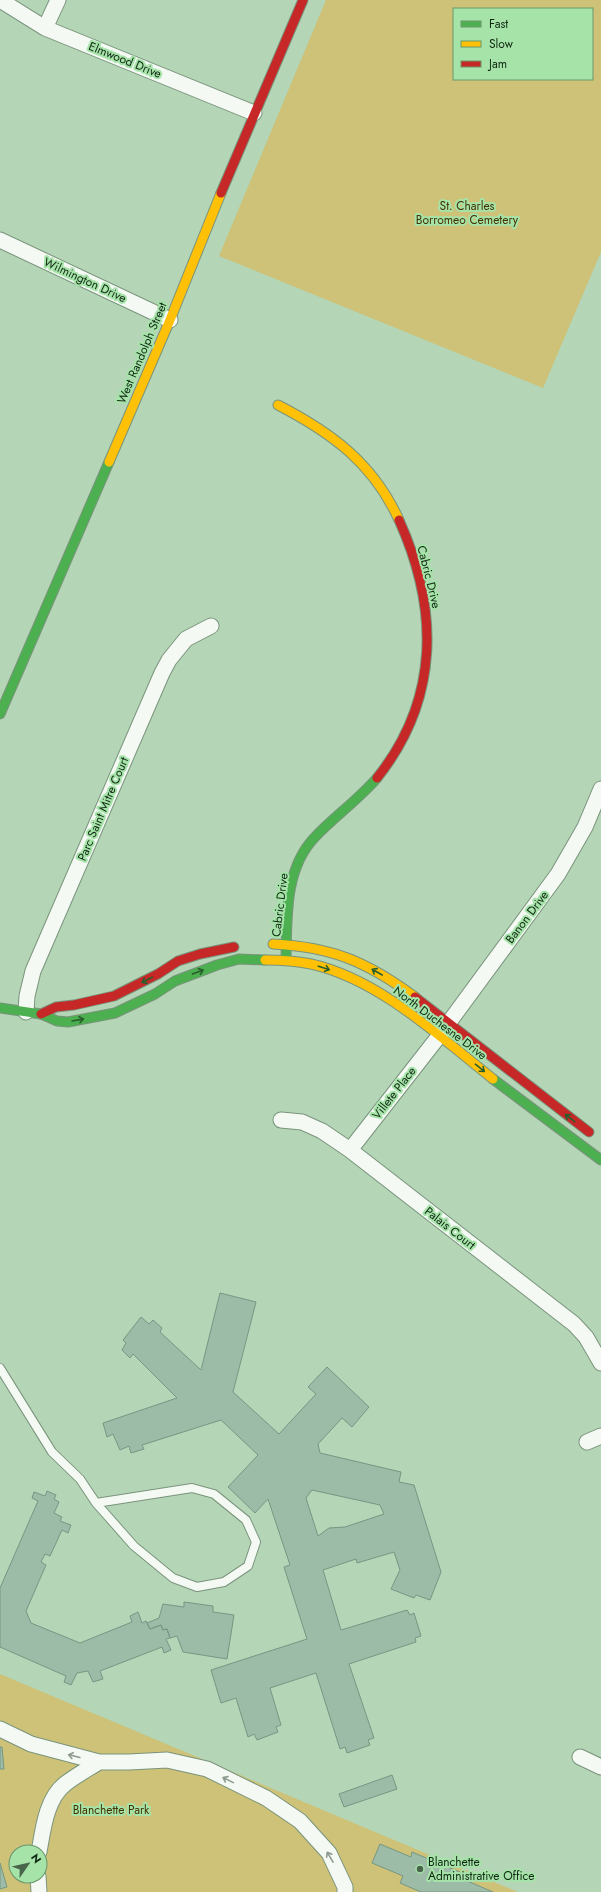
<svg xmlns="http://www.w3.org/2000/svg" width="601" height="1892" viewBox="0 0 601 1892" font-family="Jost,sans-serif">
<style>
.green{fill:#cdc277;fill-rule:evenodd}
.building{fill:#9cbca7;stroke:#769783;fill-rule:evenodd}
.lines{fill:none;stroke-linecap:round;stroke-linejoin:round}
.lane-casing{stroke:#7a947c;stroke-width:10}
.street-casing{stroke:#7a947c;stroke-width:17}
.fast-casing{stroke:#7a947c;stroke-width:11}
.slow-casing{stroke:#7a947c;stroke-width:11}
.jam-casing{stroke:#7a947c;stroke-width:11}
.lane{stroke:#f4f9f4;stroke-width:8}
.street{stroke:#f4f9f4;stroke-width:15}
.fast{stroke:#4caf50;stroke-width:9}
.slow{stroke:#ffc107;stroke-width:9}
.jam{stroke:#c62828;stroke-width:9}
.oneway{stroke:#275e2b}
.oneway2{stroke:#8d9b8e}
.poi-dot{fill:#49654b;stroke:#a6e3a9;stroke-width:1.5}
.labels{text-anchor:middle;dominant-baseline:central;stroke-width:4;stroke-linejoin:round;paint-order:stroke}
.street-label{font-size:12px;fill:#0f2812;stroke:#a6e3a9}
.park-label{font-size:12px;fill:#453200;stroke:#a6e3a9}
.poi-label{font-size:12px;fill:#0f2812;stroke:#a6e3a9;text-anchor:start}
</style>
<rect width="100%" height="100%" fill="#b4d5b6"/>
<path class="green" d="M 326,0 L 601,0 L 601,252 L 543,388 L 219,256 ZM 454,9 L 592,9 L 592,79 L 454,79 Z
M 0,1674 L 518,1892 L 0,1892 ZM 16,1852 L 40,1852 L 40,1876 L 16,1876 Z"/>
<path class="building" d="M 220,1293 L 256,1302 L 233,1392 L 279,1434 L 316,1394 L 308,1387 L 327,1367 L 369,1407 L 352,1427 L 342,1418 L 318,1444 L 320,1453 L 401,1472 L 399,1482 L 414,1485 L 441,1572 L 430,1600 L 416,1595 L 414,1598 L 391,1589 L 400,1570 L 394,1552 L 357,1563 L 356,1559 L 323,1570 L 341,1630 L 407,1610 L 410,1615 L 414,1613 L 421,1636 L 415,1638 L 416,1642 L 349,1664 L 374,1738 L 368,1740 L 370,1745 L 347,1753 L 345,1747 L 340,1749 L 316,1673 L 270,1688 L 281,1725 L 276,1727 L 278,1732 L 257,1740 L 254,1734 L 248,1737 L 236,1698 L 221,1703 L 211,1670 L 307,1639 L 284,1567 L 290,1565 L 268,1499 L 255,1513 L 228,1487 L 258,1455 L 221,1420 L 142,1445 L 144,1449 L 131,1453 L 129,1446 L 120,1450 L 113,1434 L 107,1437 L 103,1423 L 177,1398 L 133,1354 L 130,1358 L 122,1350 L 126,1343 L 123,1340 L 141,1317 L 149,1324 L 153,1320 L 162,1328 L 160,1332 L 201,1370 ZM 312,1490 L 380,1505 L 384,1514 L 345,1527 L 329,1528 L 318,1536 L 306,1498 Z
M 47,1491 L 56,1495 L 54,1499 L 59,1502 L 54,1513 L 62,1517 L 60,1521 L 71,1525 L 68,1533 L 62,1530 L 50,1556 L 45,1554 L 41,1562 L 46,1565 L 26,1611 L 31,1623 L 80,1643 L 132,1622 L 130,1616 L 138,1612 L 142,1623 L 146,1621 L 150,1629 L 161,1625 L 163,1630 L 167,1629 L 170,1638 L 166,1639 L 171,1650 L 164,1653 L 162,1647 L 100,1671 L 103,1679 L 93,1682 L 88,1671 L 77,1673 L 71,1685 L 64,1682 L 66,1676 L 0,1647 L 0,1588 L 38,1501 L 32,1498 L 34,1492 L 45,1496 Z
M 184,1602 L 213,1606 L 213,1612 L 234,1615 L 227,1659 L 183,1652 L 177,1636 L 170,1638 L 167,1629 L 163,1630 L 161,1625 L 150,1629 L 147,1623 L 159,1618 L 163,1604 L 184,1607 Z
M 0,1747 L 2,1747 L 4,1769 L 0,1769 Z
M 392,1775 L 397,1789 L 344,1807 L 339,1794 Z
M 380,1844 L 411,1857 L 412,1852 L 467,1875 L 465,1880 L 493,1892 L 421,1892 L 400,1883 L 403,1876 L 372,1863 Z
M 0,1863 L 7,1887 L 0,1889 Z"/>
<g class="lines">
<g class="lane-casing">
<path id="lane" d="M 0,1368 L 52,1452 L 80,1479 L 96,1503 L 134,1546 L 173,1578 L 197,1587 L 224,1582 L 248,1566 L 256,1542 L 246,1520 L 214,1494 L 192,1488 L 96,1503"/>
</g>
<g class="street-casing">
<path id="street" d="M 0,0 L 45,28 L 254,113
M 45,28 L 58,0
M 0,240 L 170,320
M 26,1012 L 27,996 L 33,971 L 162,673 L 169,660 L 186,639 L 211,626
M 281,1120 L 302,1122 L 322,1131 L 350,1150 L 574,1324 L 586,1337 L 601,1363
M 350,1150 L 439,1036 L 558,874 L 585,827 L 601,789
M 587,1442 L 601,1436
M 0,1729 L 31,1744 L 99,1762 L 129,1762 L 167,1760 L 207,1769 L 266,1798 L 300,1821 L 329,1853 L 345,1887 L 345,1892
M 580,1757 L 601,1767
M 39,1852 C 43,1830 46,1799 65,1784 C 75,1776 88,1769 99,1762
M 38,1876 L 39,1892"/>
</g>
<g class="fast-casing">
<path id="fast" d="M 0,714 L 109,462
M 286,960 C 287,919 284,869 315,837 C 335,816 358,800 377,778
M 0,1008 L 41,1014 L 57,1021 L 68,1022 L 115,1013 L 155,994 L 175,981 L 217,965 L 239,959 L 265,960
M 493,1079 L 601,1160"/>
</g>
<g class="slow-casing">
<path id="slow" d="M 278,405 C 332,433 373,463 399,520
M 109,462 L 170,320 L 221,193
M 273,944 C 333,947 367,962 415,997
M 265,960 C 281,960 296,961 311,964 C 379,979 440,1037 493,1079"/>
</g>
<g class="jam-casing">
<path id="jam" d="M 221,193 L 303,0
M 377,778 C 440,699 439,609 399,520
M 415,997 L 589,1132
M 41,1014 L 56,1007 L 74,1005 L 114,996 L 158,974 L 178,961 L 200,954 L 234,947"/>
</g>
<use href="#lane" class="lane"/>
<use href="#street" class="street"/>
<use href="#fast" class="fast"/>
<use href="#slow" class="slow"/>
<use href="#jam" class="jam"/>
</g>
<defs><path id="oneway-shaft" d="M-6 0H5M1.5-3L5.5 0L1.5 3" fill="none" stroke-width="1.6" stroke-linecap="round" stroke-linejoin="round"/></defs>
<g class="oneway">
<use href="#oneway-shaft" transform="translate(324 968) rotate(18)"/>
<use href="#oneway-shaft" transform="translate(198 972) rotate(-20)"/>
<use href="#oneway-shaft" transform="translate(377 972) rotate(-150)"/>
<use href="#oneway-shaft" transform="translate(147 980) rotate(153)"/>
<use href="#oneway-shaft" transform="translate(78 1020) rotate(-10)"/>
<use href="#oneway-shaft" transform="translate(480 1068) rotate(39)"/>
<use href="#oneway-shaft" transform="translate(570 1118) rotate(-142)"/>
</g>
<g class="oneway2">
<use href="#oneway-shaft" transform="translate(74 1756) rotate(-166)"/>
<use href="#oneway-shaft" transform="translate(228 1780) rotate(-154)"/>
<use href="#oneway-shaft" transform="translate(330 1857) rotate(-120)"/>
</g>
<circle class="poi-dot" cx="420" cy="1869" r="4"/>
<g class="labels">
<g class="street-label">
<text transform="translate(125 60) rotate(22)">Elmwood Drive</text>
<text transform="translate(85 280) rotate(25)">Wilmington Drive</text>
<text transform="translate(142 353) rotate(-67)">West Randolph Street</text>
<text transform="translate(429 577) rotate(76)">Cabric Drive</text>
<text transform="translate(103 809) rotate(-67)">Parc Saint Mitre Court</text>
<text transform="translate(280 905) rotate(-83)">Cabric Drive</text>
<text transform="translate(527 917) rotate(-53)">Banon Drive</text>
<text transform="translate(440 1023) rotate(37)">North Duchesne Drive</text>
<text transform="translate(394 1093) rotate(-52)">Villete Place</text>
<text transform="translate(450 1228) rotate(38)">Palais Court</text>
</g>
<g class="park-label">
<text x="467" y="206">St. Charles<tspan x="467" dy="14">Borromeo Cemetery</tspan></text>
<text x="111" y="1810">Blanchette Park</text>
</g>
<g class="poi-label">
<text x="428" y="1862">Blanchette<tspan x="428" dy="14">Administrative Office</tspan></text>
</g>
</g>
<rect x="453" y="8" width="140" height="72" fill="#a6e3a9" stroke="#6a986d"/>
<rect x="461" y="21" width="20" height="6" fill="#4caf50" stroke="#6a986d"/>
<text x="489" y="28" font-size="12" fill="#0f2812">Fast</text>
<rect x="461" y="41" width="20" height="6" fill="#ffc107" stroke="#6a986d"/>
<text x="489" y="48" font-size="12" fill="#0f2812">Slow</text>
<rect x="461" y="61" width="20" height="6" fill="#c62828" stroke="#6a986d"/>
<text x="489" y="68" font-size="12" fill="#0f2812">Jam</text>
<g transform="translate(28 1864) rotate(56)"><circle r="19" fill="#a6e3a9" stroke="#6a986d"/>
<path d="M0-3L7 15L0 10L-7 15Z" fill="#49654b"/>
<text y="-6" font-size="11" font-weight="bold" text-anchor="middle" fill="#0f2812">N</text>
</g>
</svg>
